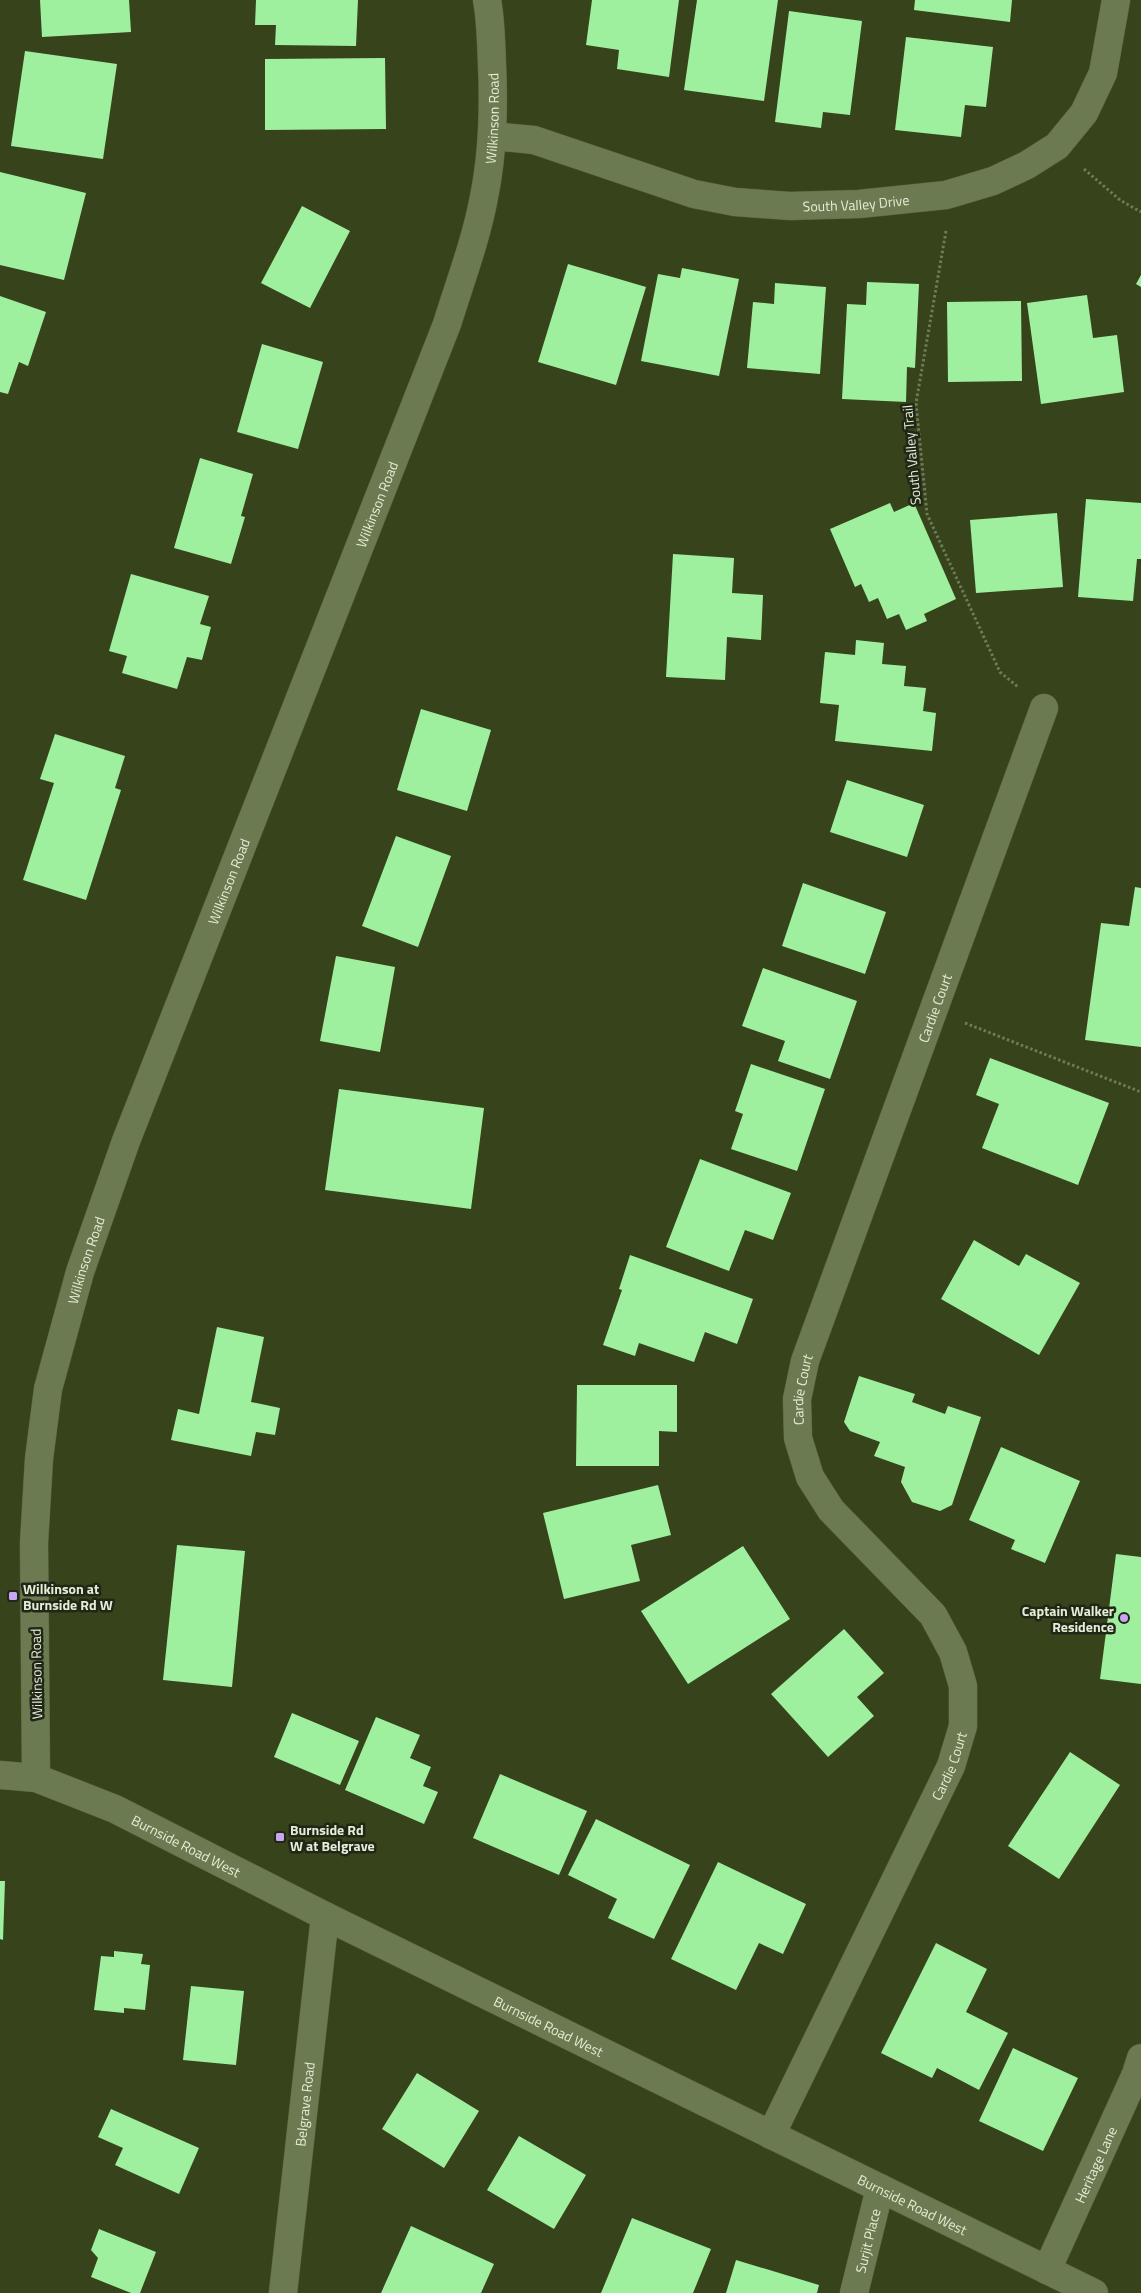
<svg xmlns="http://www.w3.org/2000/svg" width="1141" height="2293" viewBox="0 0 1141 2293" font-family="'Titillium Web',sans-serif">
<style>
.building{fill:#9ff09e}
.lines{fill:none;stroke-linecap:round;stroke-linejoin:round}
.minor-casing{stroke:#55603d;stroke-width:29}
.tertiary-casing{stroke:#55603d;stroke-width:29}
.path{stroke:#6f7b59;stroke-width:3;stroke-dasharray:2.5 2.5;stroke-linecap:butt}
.minor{stroke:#6b7a50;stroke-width:28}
.tertiary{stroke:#6b7a50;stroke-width:28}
.poi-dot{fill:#c7a6f0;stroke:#212716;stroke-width:2}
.labels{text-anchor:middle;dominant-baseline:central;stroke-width:5;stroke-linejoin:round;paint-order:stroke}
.street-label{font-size:14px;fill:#e4edd6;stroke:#212716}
.poi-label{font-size:14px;font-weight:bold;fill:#e4edd6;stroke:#212716;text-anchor:start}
</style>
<rect width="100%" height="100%" fill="#36431b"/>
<path class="building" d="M 40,0 L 129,0 L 131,32 L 42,37 Z
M 256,0 L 358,0 L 356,46 L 275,45 L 276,25 L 255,25 Z
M 592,0 L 679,0 L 669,77 L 617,69 L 619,50 L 586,45 Z
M 697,0 L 778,0 L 764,101 L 684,90 Z
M 915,0 L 1012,0 L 1010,22 L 914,10 Z
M 789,11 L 862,21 L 850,115 L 823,112 L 821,128 L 775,122 Z
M 906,37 L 993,47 L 986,107 L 965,105 L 961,137 L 895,130 Z
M 25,51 L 117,64 L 103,159 L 11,146 Z
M 385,58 L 386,129 L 265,130 L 265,59 Z
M 0,172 L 86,193 L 64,280 L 0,265 Z
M 302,206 L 350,231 L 310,308 L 261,283 Z
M 568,264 L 646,287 L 616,385 L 538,362 Z
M 682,268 L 739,279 L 719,376 L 641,361 L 658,274 L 680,278 Z
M 1141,275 L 1141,287 L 1136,284 Z
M 867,282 L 919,284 L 915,368 L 907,367 L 906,402 L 842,399 L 847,304 L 866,305 Z
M 775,283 L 826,287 L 820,374 L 747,368 L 753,302 L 774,304 Z
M 1087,295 L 1093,338 L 1117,335 L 1124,392 L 1041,404 L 1027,303 Z
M 0,296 L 46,312 L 28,366 L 19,362 L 8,394 L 0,392 Z
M 1021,301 L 1022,381 L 948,382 L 947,302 Z
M 262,344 L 323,362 L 298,449 L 237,432 Z
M 200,458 L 253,474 L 241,516 L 245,517 L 231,564 L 174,548 Z
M 1086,499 L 1141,503 L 1141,559 L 1137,559 L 1133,601 L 1078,597 Z
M 890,503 L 894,512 L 914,503 L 956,599 L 924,614 L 927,621 L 906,630 L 899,614 L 887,619 L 878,598 L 869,602 L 861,584 L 855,587 L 830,529 Z
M 1057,513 L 1063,587 L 976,593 L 970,520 Z
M 673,554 L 734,558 L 732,593 L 763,595 L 761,640 L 727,637 L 725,680 L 666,677 Z
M 131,574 L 209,596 L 200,624 L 211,627 L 202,660 L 187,657 L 177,689 L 122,673 L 127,656 L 109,651 Z
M 856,640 L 884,643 L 882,664 L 906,666 L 904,686 L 926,688 L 923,711 L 936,713 L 932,751 L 835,741 L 839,705 L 820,703 L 825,652 L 855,655 Z
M 421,709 L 491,730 L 467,811 L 397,790 Z
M 55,734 L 125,756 L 115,788 L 121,790 L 86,900 L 23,880 L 54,783 L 40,779 Z
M 847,780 L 924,805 L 907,857 L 830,832 Z
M 396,836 L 451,856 L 418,947 L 362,926 Z
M 803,883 L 886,912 L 865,974 L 782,946 Z
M 1135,887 L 1141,888 L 1141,1047 L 1085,1040 L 1101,923 L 1129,926 Z
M 336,956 L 395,967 L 380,1052 L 320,1041 Z
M 763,968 L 857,1001 L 830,1079 L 778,1061 L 785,1041 L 742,1026 Z
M 990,1058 L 1109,1103 L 1078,1185 L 982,1148 L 999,1104 L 976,1095 Z
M 751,1064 L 825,1089 L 797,1171 L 731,1149 L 743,1114 L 735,1111 Z
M 339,1089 L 484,1108 L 471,1209 L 325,1190 Z
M 700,1159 L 791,1193 L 773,1240 L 745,1230 L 729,1271 L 666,1247 Z
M 974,1240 L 1019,1266 L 1026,1254 L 1080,1283 L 1039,1355 L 941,1299 Z
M 630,1255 L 753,1299 L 737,1344 L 705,1332 L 694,1362 L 639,1343 L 635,1356 L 603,1345 L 622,1290 L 619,1289 Z
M 217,1327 L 264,1337 L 251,1402 L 280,1408 L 275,1435 L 256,1432 L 251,1456 L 171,1440 L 178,1409 L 199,1414 Z
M 859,1376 L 915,1394 L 912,1402 L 945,1414 L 948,1406 L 981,1417 L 952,1505 L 940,1511 L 912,1502 L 901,1482 L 905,1467 L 874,1456 L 880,1442 L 850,1431 L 844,1422 Z
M 577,1385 L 677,1385 L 677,1432 L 659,1431 L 659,1466 L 576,1466 Z
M 1001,1447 L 1080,1481 L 1045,1563 L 1011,1549 L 1015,1540 L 969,1520 Z
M 658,1485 L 671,1535 L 631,1545 L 640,1581 L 564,1599 L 543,1513 Z
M 177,1545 L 245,1551 L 232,1687 L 163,1680 Z
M 743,1546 L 790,1619 L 688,1684 L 641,1611 Z
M 1116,1554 L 1141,1557 L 1141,1684 L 1100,1679 Z
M 844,1629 L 884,1673 L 857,1697 L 874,1716 L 828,1757 L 771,1694 Z
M 292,1713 L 359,1741 L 340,1785 L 274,1757 Z
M 376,1717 L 420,1735 L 410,1758 L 431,1767 L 423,1786 L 438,1792 L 424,1824 L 345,1790 Z
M 1070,1752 L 1120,1785 L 1059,1879 L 1008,1846 Z
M 500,1774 L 587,1811 L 559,1875 L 473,1838 Z
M 596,1819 L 690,1865 L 654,1939 L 608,1918 L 617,1899 L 568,1875 Z
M 718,1862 L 806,1904 L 783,1954 L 759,1943 L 736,1990 L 671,1959 Z
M 0,1881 L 5,1881 L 3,1940 L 0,1939 Z
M 936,1943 L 987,1969 L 966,2012 L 1008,2033 L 979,2090 L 937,2068 L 932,2078 L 881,2053 Z
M 114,1951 L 143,1954 L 141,1964 L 150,1965 L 145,2010 L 124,2008 L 124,2013 L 94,2010 L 101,1956 L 114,1957 Z
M 191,1986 L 244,1991 L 236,2065 L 183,2060 Z
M 1013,2048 L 1078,2078 L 1043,2151 L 979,2121 Z
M 417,2073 L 479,2111 L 444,2168 L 382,2129 Z
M 111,2109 L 199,2148 L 179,2194 L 115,2165 L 123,2148 L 98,2137 Z
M 519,2136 L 586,2175 L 554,2229 L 487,2190 Z
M 632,2218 L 711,2249 L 693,2293 L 601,2293 Z
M 411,2226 L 494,2264 L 481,2293 L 381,2293 Z
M 99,2229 L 156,2252 L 140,2293 L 131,2293 L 91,2277 L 98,2258 L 91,2250 Z
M 736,2260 L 819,2285 L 817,2293 L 726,2293 Z"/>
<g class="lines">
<g class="minor-casing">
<g id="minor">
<path id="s1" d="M 492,136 L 534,140 L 694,194 L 735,202 L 790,206 L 859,204 L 946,195 L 993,181 L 1027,165 L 1057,146 L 1084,113 L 1103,73 L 1116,0"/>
<path id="s2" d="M 36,1778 L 34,1543 L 39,1459 L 48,1389 L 80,1272 L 126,1141 L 447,324 C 460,282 476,240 484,197 C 493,153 494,108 492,64 C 491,43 491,21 487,0"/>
<path id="s3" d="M 771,2135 L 951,1766 L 963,1726 L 963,1686 L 953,1652 L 933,1615 L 831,1510 L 810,1477 L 798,1438 L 797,1399 L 805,1361 L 1044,708"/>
<path id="s4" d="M 1047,2270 L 1136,2074 L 1141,2058"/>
<path id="s5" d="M 283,2293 L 325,1916"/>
<path id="s6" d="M 854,2293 L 880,2188"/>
</g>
</g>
<g class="tertiary-casing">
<g id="tertiary">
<path id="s7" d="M 0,1775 L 36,1778 L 115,1809 L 325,1916 L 1094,2293"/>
</g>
</g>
<path class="path" d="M 1084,169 L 1120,200 L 1141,212
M 946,231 L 916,403 L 927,514 L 1000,672 L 1018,687
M 965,1023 L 1141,1092"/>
<use href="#minor" class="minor"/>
<use href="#tertiary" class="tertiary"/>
</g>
<g class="poi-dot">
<rect x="8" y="1591" width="10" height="10" rx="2.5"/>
<circle cx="1124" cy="1618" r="5"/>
<rect x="275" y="1832" width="10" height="10" rx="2.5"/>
</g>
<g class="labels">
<g class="street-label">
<text stroke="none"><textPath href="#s2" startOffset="1739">Wilkinson Road</textPath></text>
<text stroke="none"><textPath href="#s1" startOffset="374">South Valley Drive</textPath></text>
<text transform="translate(911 455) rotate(-95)">South Valley Trail</text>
<text stroke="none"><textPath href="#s2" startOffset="1334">Wilkinson Road</textPath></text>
<text stroke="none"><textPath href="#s2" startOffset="929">Wilkinson Road</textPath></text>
<text stroke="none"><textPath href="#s3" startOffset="1250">Cardie Court</textPath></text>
<text stroke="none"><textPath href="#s2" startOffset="524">Wilkinson Road</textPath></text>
<text stroke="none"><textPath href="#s3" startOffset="845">Cardie Court</textPath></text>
<text transform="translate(36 1674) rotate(-91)">Wilkinson Road</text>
<text stroke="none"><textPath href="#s3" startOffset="410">Cardie Court</textPath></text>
<text stroke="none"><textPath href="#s7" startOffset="201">Burnside Road West</textPath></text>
<text stroke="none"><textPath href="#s7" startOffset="606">Burnside Road West</textPath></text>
<text stroke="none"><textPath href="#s5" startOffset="190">Belgrave Road</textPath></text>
<text stroke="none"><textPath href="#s4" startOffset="116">Heritage Lane</textPath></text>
<text stroke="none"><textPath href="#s7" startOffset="1011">Burnside Road West</textPath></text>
<text stroke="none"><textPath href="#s6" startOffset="54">Surjit Place</textPath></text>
</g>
<g class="poi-label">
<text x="23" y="1588">Wilkinson at<tspan x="23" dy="16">Burnside Rd W</tspan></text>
<text x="1114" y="1610" text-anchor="end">Captain Walker<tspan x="1114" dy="16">Residence</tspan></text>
<text x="290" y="1829">Burnside Rd<tspan x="290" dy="16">W at Belgrave</tspan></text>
</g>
</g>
</svg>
